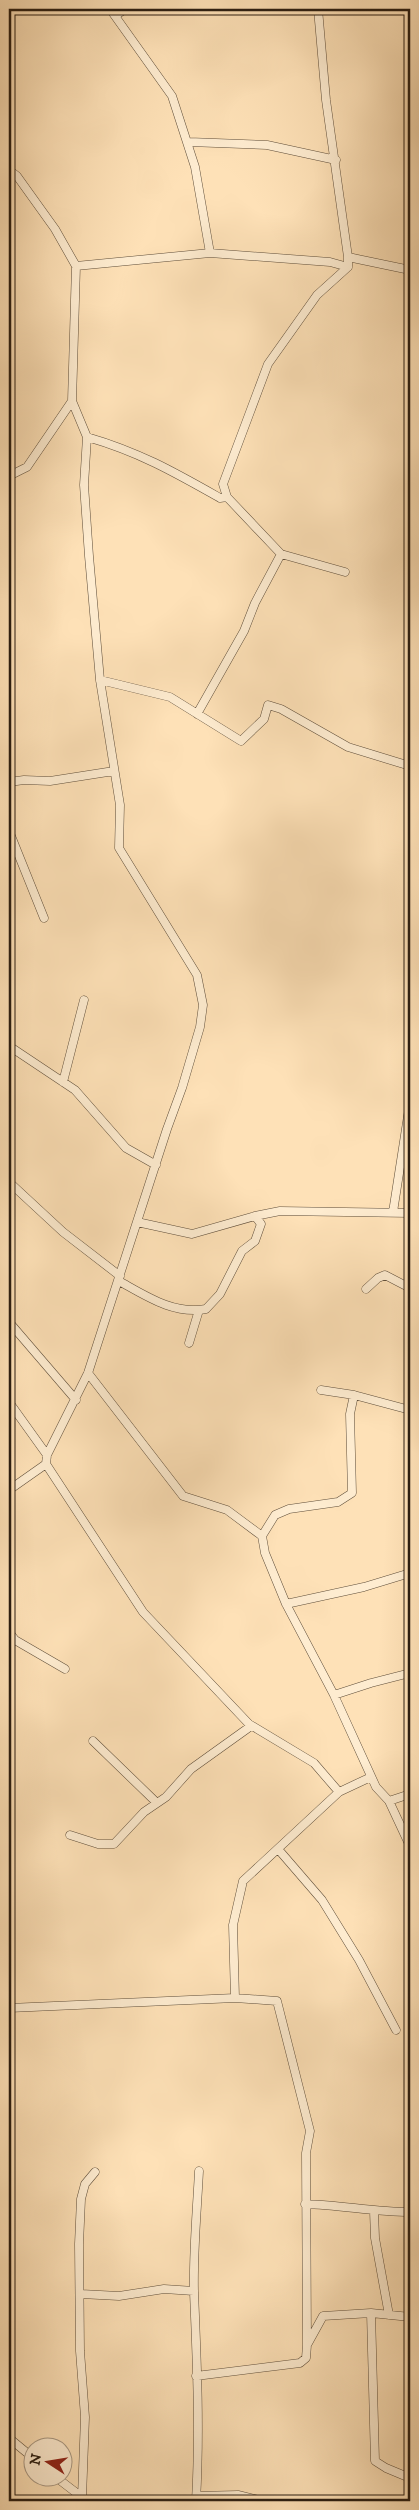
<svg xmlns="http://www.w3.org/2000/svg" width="419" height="2510" viewBox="0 0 419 2510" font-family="'IM FELL DW Pica',serif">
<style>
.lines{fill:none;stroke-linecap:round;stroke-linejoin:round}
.street-casing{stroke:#5f4e3a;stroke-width:9}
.street{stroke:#feecd0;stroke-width:8}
</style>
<rect width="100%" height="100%" fill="#fee1b7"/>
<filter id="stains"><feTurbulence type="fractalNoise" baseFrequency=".004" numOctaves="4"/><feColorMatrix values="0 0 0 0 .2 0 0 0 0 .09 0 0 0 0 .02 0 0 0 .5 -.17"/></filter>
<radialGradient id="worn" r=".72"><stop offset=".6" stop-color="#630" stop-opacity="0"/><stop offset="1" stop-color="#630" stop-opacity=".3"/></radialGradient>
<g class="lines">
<g class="street-casing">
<path id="street" d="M 110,9 L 172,96 L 195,167 L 210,253
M 318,9 L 326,100 L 348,257
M 115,16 L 125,9
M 189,142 L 267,145 L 336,160
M 9,170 L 17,176 L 55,229 L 76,266
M 87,437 C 139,452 174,472 220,498 L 227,497 L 223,484 L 268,364 L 317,295 L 348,267
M 9,476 L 27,467 L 72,401
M 227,497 L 281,554 L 345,572
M 100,680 L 170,697 L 241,741 L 264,719 L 268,705 L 281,709 L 348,747 L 410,766
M 197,714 L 244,631 L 255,603 L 281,554
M 9,782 L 24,780 L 50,781 L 114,771
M 9,831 L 44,918
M 9,1046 L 75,1090 L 126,1148 L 156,1165
M 63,1082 L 84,1000
M 9,1182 L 63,1232 L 120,1276
M 393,1212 L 410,1103
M 137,1222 L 192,1234 L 255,1216
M 119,1281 C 146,1296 174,1315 206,1309 L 220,1294 L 242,1251 L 255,1241 L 261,1224 L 255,1216 L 280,1211 L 410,1213
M 366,1289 L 378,1278 L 385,1275 L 410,1288
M 9,1322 L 76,1400
M 189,1343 L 199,1310
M 88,1373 L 183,1496 L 227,1510 L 262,1536
M 321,1390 L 354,1395 L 410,1410
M 354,1395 L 350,1414 L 352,1493 L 338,1502 L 289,1509 L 275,1515 L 262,1536 L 265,1553 L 286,1604 L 334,1695 L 376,1787 L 389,1801 L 410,1846
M 9,1402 L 47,1455
M 46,1464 L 143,1612 L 249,1724 L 314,1763 L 339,1792
M 9,1490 L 46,1464 L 47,1455 L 88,1373 L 167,1129 L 182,1088 L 200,1027 L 203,1005 L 197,975 L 119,848 L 120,805 L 100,680 L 89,556 L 84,485 L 87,437 L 72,401 L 76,266 L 210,253 L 330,262 L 348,267 L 348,257 L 410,270
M 286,1604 L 364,1587 L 410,1573
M 9,1632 L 15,1640 L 65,1669
M 334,1695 L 371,1683 L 410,1673
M 93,1741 L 157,1803
M 389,1801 L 410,1794
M 70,1835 L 98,1844 L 114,1844 L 144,1812 L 166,1797 L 191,1769 L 251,1726
M 278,1849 L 322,1900 L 359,1960 L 396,2030
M 235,1998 L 233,1925 L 243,1881 L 339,1792 L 371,1777
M 9,2008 L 235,1998 L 277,2001 L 310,2131 L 306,2153 L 307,2345
M 305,2204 C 341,2205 375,2212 410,2212
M 374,2211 L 375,2238 L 389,2315
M 81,2294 L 119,2296 L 164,2289 L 194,2291
M 371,2313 L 375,2461 L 386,2468 L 410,2478
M 196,2376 L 300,2363 L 306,2358 L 307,2345 L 323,2316 L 371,2313 L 410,2317
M 9,2438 L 32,2457
M 57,2478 L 87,2501
M 196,2496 L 238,2495 L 263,2501
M 82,2497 L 85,2417 L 80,2351 L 79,2244 L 81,2199 L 85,2184 L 95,2172
M 196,2501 C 200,2432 197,2362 194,2292 C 193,2252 197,2211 199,2171"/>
</g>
<use href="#street" class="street"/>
</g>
<rect width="419" height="2510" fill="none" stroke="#fee1b7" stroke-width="30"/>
<rect x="10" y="10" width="399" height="2490" fill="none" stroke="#2a1d11" stroke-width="2.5"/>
<rect x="15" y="15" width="389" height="2480" fill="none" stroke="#2a1d11"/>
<g transform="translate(48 2462) rotate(282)"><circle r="24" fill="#feecd0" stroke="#a99984"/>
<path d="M0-4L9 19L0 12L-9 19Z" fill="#8f2418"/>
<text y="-8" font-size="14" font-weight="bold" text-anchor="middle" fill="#2a1d11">N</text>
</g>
<rect width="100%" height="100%" filter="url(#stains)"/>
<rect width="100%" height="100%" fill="url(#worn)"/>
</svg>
